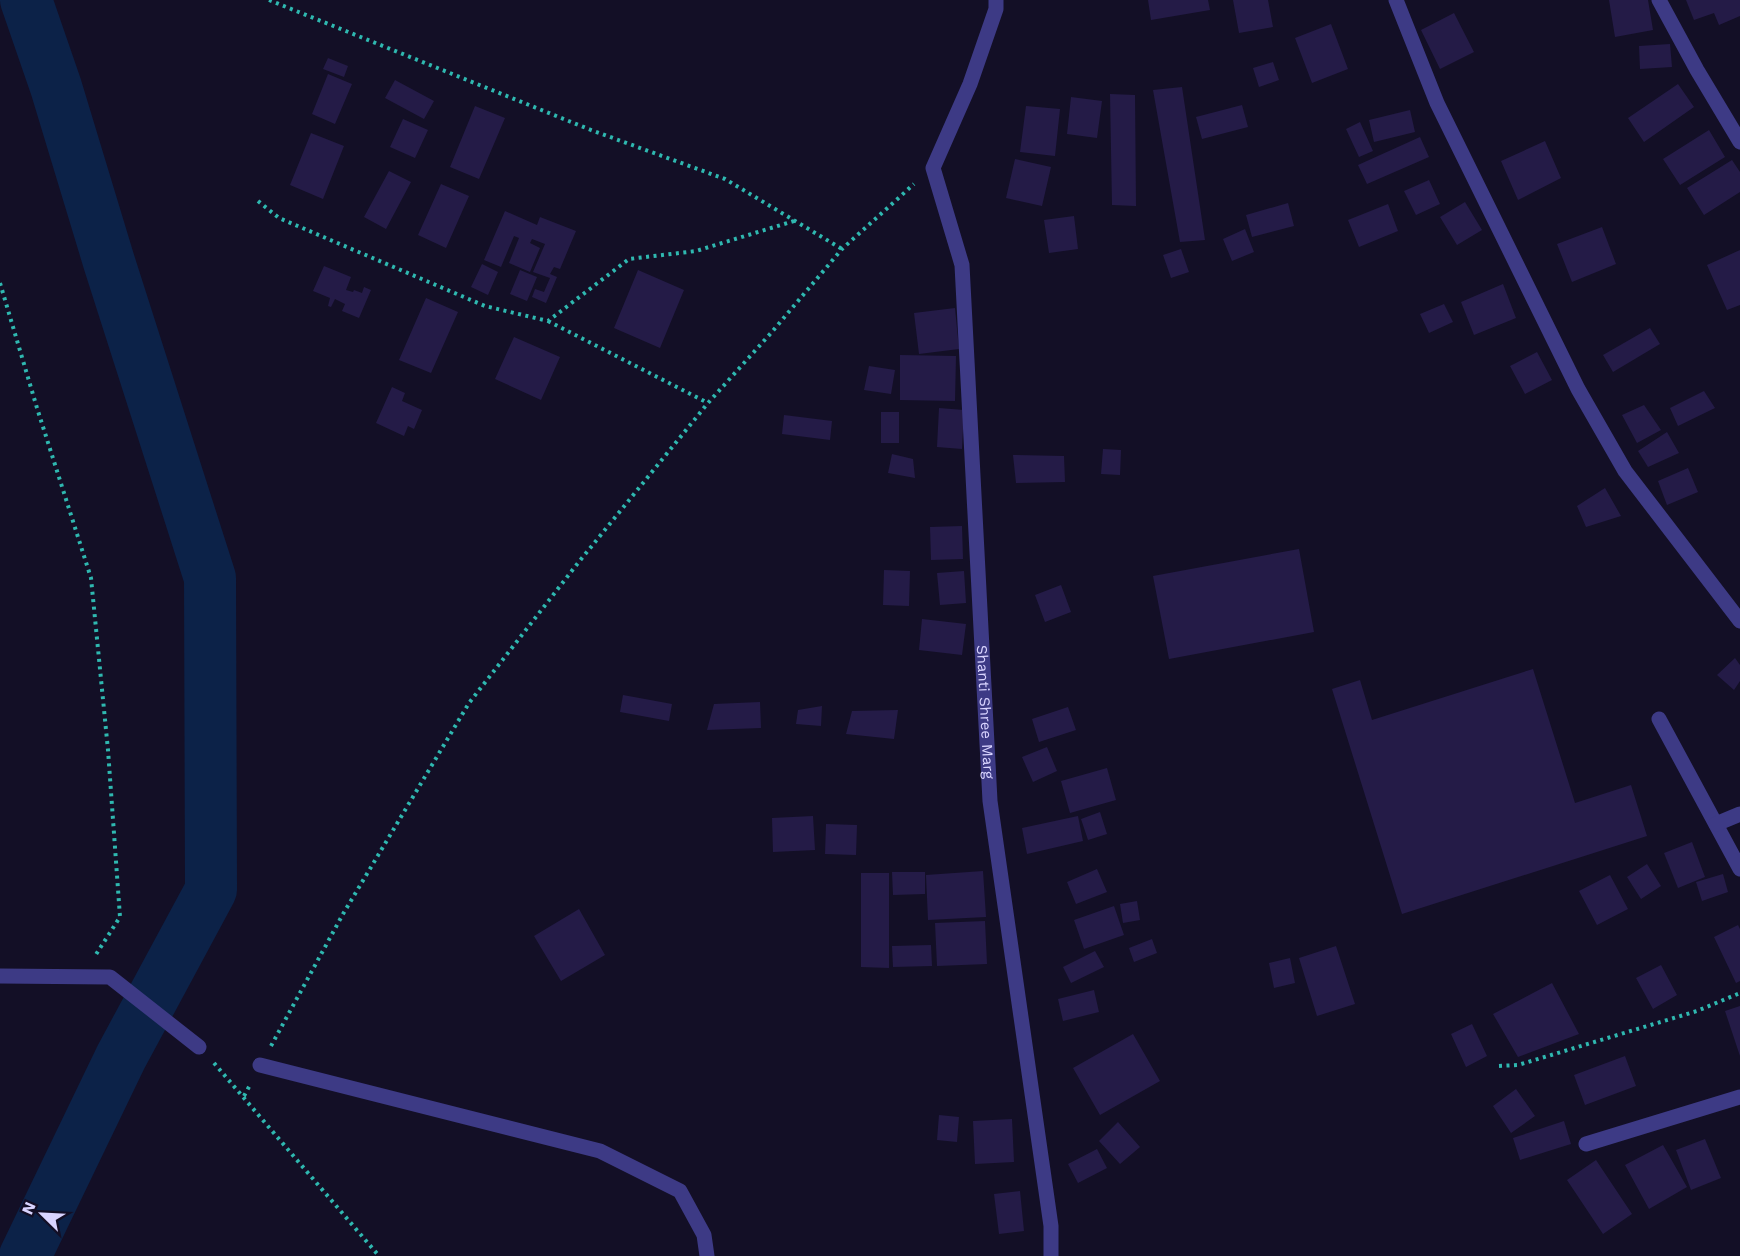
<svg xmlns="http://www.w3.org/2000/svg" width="1740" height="1256" viewBox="0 0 1740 1256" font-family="'Work Sans',sans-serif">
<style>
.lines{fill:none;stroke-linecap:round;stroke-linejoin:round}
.river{stroke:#0c2248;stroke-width:52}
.building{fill:#241b47}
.path{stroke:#2fb8b0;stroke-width:4;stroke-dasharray:3 4.5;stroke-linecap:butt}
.minor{stroke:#3d3a85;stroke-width:15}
.labels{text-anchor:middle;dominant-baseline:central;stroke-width:4.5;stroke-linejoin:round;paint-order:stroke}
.street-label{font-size:15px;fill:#d9d4ff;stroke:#130f26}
</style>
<rect width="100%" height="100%" fill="#130f26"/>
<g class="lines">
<path class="river" d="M 25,1256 L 121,1057 L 211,890 L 210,578 L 109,262 L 56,87 L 26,0"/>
</g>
<path class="building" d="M 1148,0 L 1208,0 L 1210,10 L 1151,20 Z
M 1233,0 L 1268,0 L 1273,27 L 1239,33 Z
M 1609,0 L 1648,0 L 1653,30 L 1615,37 Z
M 1686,0 L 1740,0 L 1740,16 L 1719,25 L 1714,13 L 1694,20 Z
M 1454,13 L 1474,52 L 1440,69 L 1421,30 Z
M 1331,24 L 1348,69 L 1312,83 L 1295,38 Z
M 1670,44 L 1672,67 L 1640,69 L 1639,46 Z
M 328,58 L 348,66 L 344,77 L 323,69 Z
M 1273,62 L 1279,80 L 1259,87 L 1253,68 Z
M 328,74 L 352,84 L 335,124 L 312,114 Z
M 395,80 L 434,101 L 424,119 L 385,98 Z
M 1678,84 L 1694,107 L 1644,142 L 1628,118 Z
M 1182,87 L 1205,240 L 1180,242 L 1153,90 Z
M 1110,94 L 1135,95 L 1136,206 L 1112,205 Z
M 1071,97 L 1102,101 L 1097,138 L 1067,134 Z
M 1242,105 L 1248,127 L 1202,139 L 1196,117 Z
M 475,106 L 505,118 L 479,179 L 450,167 Z
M 1026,106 L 1060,109 L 1055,156 L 1020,152 Z
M 1410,110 L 1415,132 L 1374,142 L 1369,120 Z
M 403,119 L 428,130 L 415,158 L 390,147 Z
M 1360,122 L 1373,151 L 1359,157 L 1346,129 Z
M 1709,130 L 1725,157 L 1680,185 L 1663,159 Z
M 311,133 L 344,146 L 323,199 L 290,185 Z
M 1420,137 L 1429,157 L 1367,184 L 1358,165 Z
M 1545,141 L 1561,178 L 1518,200 L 1501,161 Z
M 1015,159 L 1051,167 L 1042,206 L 1006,198 Z
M 1732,160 L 1740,172 L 1740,192 L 1704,215 L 1687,188 Z
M 389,171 L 411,182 L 386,229 L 364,217 Z
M 1429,180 L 1440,204 L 1416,215 L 1404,191 Z
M 441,184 L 469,196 L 446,248 L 418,235 Z
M 1465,202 L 1482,230 L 1457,245 L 1440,217 Z
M 1288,203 L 1294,226 L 1252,237 L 1246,215 Z
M 1388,204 L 1398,231 L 1359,247 L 1348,220 Z
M 505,211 L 537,225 L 540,217 L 576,231 L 560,269 L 554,267 L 550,274 L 557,277 L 546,303 L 532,297 L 535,289 L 544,292 L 550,278 L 533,272 L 545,244 L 532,239 L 530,243 L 540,248 L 530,272 L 509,263 L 519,238 L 514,236 L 501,267 L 484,260 Z
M 1074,216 L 1078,249 L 1049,253 L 1044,220 Z
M 1602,227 L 1616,264 L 1572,282 L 1557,244 Z
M 1245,229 L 1254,252 L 1232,261 L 1223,239 Z
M 1181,249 L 1189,272 L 1171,278 L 1163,255 Z
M 1740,250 L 1740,305 L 1727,310 L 1707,265 Z
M 482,264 L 498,272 L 488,295 L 471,287 Z
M 324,266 L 351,277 L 346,290 L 353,292 L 354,290 L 362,293 L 364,287 L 371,290 L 359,318 L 342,311 L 345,304 L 335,299 L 331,307 L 328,306 L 330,298 L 313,291 Z
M 520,270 L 537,277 L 527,301 L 510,294 Z
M 638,270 L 684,290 L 660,348 L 614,328 Z
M 1503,284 L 1516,318 L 1474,335 L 1461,302 Z
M 426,298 L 458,312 L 431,373 L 399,360 Z
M 1444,304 L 1453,322 L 1429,333 L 1420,314 Z
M 955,308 L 959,349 L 919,354 L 914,313 Z
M 1650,328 L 1660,344 L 1613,372 L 1603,355 Z
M 514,337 L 560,357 L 541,400 L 495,379 Z
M 1537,352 L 1552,380 L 1525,394 L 1510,366 Z
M 900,355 L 956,356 L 955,401 L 900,400 Z
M 869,366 L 895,370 L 891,394 L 864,390 Z
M 392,387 L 405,393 L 402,401 L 422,410 L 414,429 L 408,426 L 404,436 L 376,423 Z
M 1704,391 L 1715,408 L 1678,426 L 1670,408 Z
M 1644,405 L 1661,430 L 1637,443 L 1622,415 Z
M 939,408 L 964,410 L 962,449 L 937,447 Z
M 881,412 L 899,412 L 899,443 L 881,443 Z
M 784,415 L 832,421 L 830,440 L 782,434 Z
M 1667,432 L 1679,453 L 1648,467 L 1638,451 Z
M 1103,449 L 1121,450 L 1120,475 L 1101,474 Z
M 892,454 L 913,459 L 915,478 L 888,473 Z
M 1013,455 L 1064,456 L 1065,482 L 1016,483 Z
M 1688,468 L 1698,492 L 1667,505 L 1658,481 Z
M 1605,488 L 1621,516 L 1586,527 L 1577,506 Z
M 962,526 L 963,559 L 931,560 L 930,527 Z
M 1299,549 L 1314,632 L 1169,659 L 1153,576 Z
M 884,570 L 910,571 L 909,606 L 883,605 Z
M 964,571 L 966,603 L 940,605 L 937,573 Z
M 1061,585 L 1071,612 L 1045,622 L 1035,595 Z
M 922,619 L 966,624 L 962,655 L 919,650 Z
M 1735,658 L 1740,665 L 1740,681 L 1734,690 L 1717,675 Z
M 1533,669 L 1575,803 L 1631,785 L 1647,836 L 1402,914 L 1332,689 L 1360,680 L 1372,720 Z
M 623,695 L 672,704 L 669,721 L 620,712 Z
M 760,702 L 761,728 L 707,730 L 714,704 Z
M 822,706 L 821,726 L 796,724 L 798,710 Z
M 1068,707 L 1076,730 L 1039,742 L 1032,719 Z
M 898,710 L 894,739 L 846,734 L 852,711 Z
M 1047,747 L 1057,771 L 1033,782 L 1022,757 Z
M 1107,768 L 1116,800 L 1070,813 L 1061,781 Z
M 1100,812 L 1107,834 L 1088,840 L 1081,819 Z
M 813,816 L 815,850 L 773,852 L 772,818 Z
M 1078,816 L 1083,841 L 1027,854 L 1022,828 Z
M 826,824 L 857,825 L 856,855 L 825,854 Z
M 1692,842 L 1705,877 L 1678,888 L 1664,853 Z
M 1647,864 L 1661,886 L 1641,899 L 1627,877 Z
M 1097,869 L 1107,892 L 1076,904 L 1067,882 Z
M 983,871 L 986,917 L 928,920 L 926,875 Z
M 892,872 L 925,872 L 925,894 L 893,895 Z
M 861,873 L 889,873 L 889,968 L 861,967 Z
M 1723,874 L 1728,892 L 1702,901 L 1696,882 Z
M 1610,875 L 1628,909 L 1597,925 L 1579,891 Z
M 1137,901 L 1140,920 L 1123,923 L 1120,904 Z
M 1114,906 L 1124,935 L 1084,949 L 1074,920 Z
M 579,909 L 605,955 L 561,981 L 534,936 Z
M 985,921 L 987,964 L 937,966 L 935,923 Z
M 1738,925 L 1740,929 L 1740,981 L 1736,983 L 1714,937 Z
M 1152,939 L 1157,953 L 1134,962 L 1129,948 Z
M 931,945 L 932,966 L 893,967 L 892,946 Z
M 1336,946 L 1355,1004 L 1317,1016 L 1299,958 Z
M 1095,951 L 1104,967 L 1071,983 L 1063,967 Z
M 1290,958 L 1295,983 L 1274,988 L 1269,963 Z
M 1661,965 L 1677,995 L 1653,1009 L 1636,978 Z
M 1552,983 L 1579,1034 L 1518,1057 L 1493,1014 Z
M 1094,990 L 1099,1012 L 1063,1021 L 1058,999 Z
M 1740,1006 L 1740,1056 L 1725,1011 Z
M 1472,1024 L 1487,1056 L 1466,1067 L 1451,1034 Z
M 1133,1034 L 1160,1081 L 1100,1115 L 1073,1068 Z
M 1625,1056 L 1636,1086 L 1585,1105 L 1574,1075 Z
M 1516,1089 L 1535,1116 L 1511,1133 L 1493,1106 Z
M 939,1115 L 959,1117 L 957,1142 L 937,1140 Z
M 1012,1119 L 1014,1162 L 975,1164 L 973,1121 Z
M 1564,1121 L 1571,1144 L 1520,1160 L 1513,1138 Z
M 1118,1122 L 1140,1147 L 1120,1164 L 1099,1141 Z
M 1705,1139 L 1721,1178 L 1691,1190 L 1676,1150 Z
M 1663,1145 L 1687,1187 L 1649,1209 L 1625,1165 Z
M 1097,1149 L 1107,1168 L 1078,1183 L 1068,1164 Z
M 1596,1160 L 1632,1214 L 1603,1234 L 1567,1180 Z
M 1020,1191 L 1024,1231 L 999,1234 L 994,1194 Z"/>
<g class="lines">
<path class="path" d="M 269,0 L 591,130 L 725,179 L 842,249
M 258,201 L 279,218 L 485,306 L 548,321 L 629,259 L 696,251 L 794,221
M 0,283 L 37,408 L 91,578 L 108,750 L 120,917 L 95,956
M 548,321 L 708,403
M 271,1046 L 343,914 L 469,703 L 578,563 L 708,403 L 771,333 L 842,249 L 914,184
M 214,1063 L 379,1256
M 1499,1066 L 1518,1065 L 1697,1011 L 1740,993
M 244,1096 L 250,1085"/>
<g class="minor">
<path id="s1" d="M 996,0 L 996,9 L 970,84 L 933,168 L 962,265 L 990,801 L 1051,1226 L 1051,1256"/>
<path d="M 1396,0 L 1437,103 L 1578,389 L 1625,471 L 1740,621"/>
<path d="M 1659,0 L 1697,70 L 1740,142"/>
<path d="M 1659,719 L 1740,869"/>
<path d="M 1716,824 L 1740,814"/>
<path d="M 0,976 L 110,977 L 199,1047"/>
<path d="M 260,1065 L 600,1151 L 680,1191 L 704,1235 L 707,1256"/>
<path d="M 1586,1144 L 1740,1097"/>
</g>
</g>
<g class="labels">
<g class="street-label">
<text stroke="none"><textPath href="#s1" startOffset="729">Shanti Shree Marg</textPath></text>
</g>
</g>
<g transform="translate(42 1214) rotate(294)" stroke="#130f26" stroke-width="4.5" paint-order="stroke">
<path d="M0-4.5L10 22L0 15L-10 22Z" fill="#d9d4ff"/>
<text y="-9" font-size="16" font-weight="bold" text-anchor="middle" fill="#d9d4ff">N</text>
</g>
</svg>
